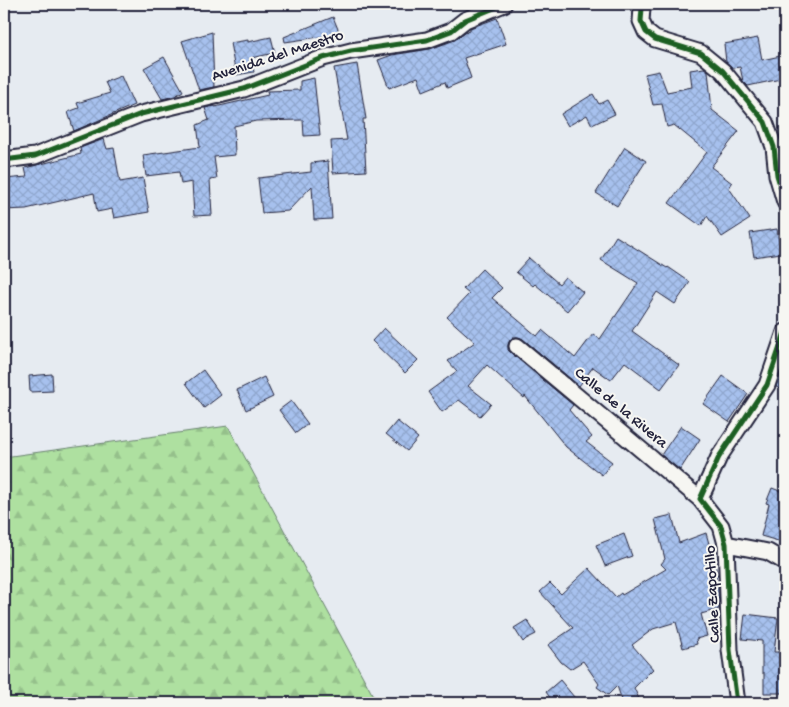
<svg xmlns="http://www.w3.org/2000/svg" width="789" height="707" viewBox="0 0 789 707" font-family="'Gochi Hand',sans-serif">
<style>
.forest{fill:url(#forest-firs);stroke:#68816e}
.building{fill:url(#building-cross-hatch);stroke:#22223b}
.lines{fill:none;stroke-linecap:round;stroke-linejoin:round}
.street-casing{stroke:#22223b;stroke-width:19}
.street{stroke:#f6f6f2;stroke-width:15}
.cycleway-casing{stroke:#f6f6f2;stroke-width:8}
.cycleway{stroke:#1b5e20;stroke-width:5}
.labels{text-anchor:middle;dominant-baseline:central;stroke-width:4;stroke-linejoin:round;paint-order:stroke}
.street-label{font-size:16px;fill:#22223b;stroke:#f6f6f2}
</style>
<defs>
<pattern id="forest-firs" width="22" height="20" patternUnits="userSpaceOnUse" patternTransform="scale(1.25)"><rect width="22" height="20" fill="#aee0a0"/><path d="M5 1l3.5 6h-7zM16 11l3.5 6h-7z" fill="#95c08b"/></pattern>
<pattern id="building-cross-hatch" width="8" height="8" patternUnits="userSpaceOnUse" patternTransform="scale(1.25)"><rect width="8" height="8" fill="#a7c1ee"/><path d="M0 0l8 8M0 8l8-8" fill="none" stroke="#8fa6cd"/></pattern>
</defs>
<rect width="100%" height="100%" fill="#e6ebf1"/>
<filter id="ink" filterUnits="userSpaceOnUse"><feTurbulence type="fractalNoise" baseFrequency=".02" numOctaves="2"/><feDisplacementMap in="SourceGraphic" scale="10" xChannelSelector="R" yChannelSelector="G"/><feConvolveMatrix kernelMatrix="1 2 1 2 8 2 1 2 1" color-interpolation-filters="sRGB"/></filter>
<g filter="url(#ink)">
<path class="forest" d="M 228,426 L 377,703 L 4,703 L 4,457 Z"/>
<path class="building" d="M 333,17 L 340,34 L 285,42 L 284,37 Z
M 497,18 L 506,44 L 464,58 L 471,78 L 447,88 L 445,82 L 423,91 L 418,77 L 389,88 L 378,60 L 392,55 L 430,49 L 455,40 L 465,32 L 470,30 L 470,28 Z
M 212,32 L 214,87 L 199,90 L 182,41 Z
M 271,37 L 275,53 L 251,58 L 254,72 L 236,75 L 230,43 L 248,40 L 248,42 Z
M 758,38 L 762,60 L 785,55 L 785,78 L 748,86 L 743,81 L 740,67 L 733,68 L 726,62 L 724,44 Z
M 164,57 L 183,91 L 175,96 L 162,99 L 144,68 Z
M 357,64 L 366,119 L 363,119 L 366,171 L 333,173 L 331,141 L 347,140 L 334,68 Z
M 704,68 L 708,71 L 712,110 L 739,131 L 711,167 L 732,183 L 729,188 L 750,219 L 722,237 L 707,216 L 701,226 L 669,203 L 707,152 L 674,125 L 667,127 L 662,104 L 653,105 L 645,74 L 659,71 L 667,92 L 692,87 L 690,70 Z
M 121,76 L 134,105 L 74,131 L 68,112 L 79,108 L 77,103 L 110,93 L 105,82 Z
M 314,78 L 320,135 L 304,136 L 303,120 L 256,121 L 234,126 L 235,155 L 214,157 L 217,179 L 210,180 L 212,215 L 194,216 L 192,182 L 181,184 L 179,172 L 146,176 L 143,155 L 200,147 L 197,125 L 209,120 L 205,108 L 215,106 L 215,107 L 268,95 L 267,91 L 300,90 L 300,81 Z
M 593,94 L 599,104 L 607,100 L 615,114 L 592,125 L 587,115 L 568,126 L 561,114 Z
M 104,139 L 107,149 L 114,148 L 120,182 L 143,178 L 149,212 L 114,218 L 112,209 L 97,212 L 94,193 L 26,209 L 4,210 L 4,179 L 27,177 L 25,168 L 81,154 L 80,148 Z
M 625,147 L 646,161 L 617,206 L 596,193 Z
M 328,161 L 332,219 L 314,220 L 312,186 L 288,211 L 262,213 L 258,178 L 311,172 L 311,163 Z
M 777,229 L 781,253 L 754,257 L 750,233 Z
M 616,236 L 667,268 L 668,267 L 690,282 L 675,304 L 657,292 L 632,331 L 679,365 L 661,389 L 625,362 L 611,380 L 593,367 L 579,386 L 523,339 L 518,337 L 513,337 L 510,340 L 508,345 L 508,350 L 511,353 L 573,405 L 569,410 L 592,437 L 586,442 L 612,462 L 602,475 L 566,447 L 525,396 L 524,398 L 487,365 L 468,386 L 491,404 L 480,416 L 459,400 L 442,412 L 428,392 L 457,371 L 448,361 L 475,342 L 447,317 L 469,294 L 463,289 L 482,269 L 502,288 L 492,298 L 537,336 L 542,330 L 575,358 L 593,334 L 600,339 L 638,283 L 601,260 Z
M 529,258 L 559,284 L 565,277 L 583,292 L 567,311 L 535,284 L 533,286 L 516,272 Z
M 384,328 L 418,360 L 405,373 L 372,341 Z
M 785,360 L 785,391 L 776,387 Z
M 203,370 L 221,395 L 204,408 L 186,383 Z
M 52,374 L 53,391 L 30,392 L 29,376 Z
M 723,376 L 748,394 L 729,422 L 703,404 Z
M 264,377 L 273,397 L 246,410 L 237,390 Z
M 291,401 L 308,424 L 296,433 L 279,410 Z
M 397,421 L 418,438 L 407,451 L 386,434 Z
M 681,426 L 700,439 L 680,470 L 661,455 Z
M 772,488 L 785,493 L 785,543 L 761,536 L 769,504 L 766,503 Z
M 672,515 L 679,543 L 706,533 L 718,576 L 716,577 L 718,590 L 719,609 L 701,614 L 707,636 L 696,639 L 697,644 L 683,648 L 676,622 L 653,629 L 632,645 L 653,669 L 634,688 L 641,703 L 623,703 L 617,686 L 608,695 L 597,687 L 599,684 L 583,661 L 570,669 L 561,662 L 548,645 L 573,628 L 540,592 L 550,583 L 561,594 L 589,568 L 616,597 L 621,593 L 622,595 L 666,569 L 661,564 L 665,559 L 655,519 Z
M 624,534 L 632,556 L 605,566 L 596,545 Z
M 745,614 L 778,618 L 774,652 L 785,652 L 785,693 L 764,693 L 764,673 L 762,673 L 762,641 L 742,639 Z
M 527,620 L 536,634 L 526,639 L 523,642 L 514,628 Z
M 560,680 L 579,703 L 554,703 L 546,692 Z"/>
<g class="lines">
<g class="street-casing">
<path id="street" d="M 645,4 L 642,8 L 641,21 L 646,32 L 655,39 L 701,53 L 723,71 L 765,122 L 774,147 L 777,175 L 785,202
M 4,160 L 35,156 L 141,114 L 244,89 L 323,58 L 351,51 L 427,40 L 451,31 L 465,20 L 504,4
M 517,346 L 700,499
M 726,544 L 768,552 L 785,562
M 737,703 L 730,650 L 726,544 L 721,526 L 700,499 L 719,457 L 767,385 L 785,332"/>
</g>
<use href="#street" class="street"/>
<g class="cycleway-casing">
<path id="cycleway" d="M 645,4 L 642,8 L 641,21 L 646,32 L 655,39 L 701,53 L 723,71 L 765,122 L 774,147 L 777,175 L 785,202
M 4,160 L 35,156 L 141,114 L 244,89 L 323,58 L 351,51 L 427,40 L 451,31 L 465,20 L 504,4
M 737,703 L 730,650 L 726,544 L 721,526 L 700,499 L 719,457 L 767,385 L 785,332"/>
</g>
<use href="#cycleway" class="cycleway"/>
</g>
</g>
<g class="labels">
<g class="street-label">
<text transform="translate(278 57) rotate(-18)">Avenida del Maestro</text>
<text transform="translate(620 409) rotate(40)">Calle de la Rivera</text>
<text transform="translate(714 594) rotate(-93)">Calle Zapotillo</text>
</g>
</g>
<rect width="789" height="707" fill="none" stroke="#f6f6f2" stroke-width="20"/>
<rect x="10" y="10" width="769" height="687" fill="none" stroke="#22223b" stroke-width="2" filter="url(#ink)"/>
</svg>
